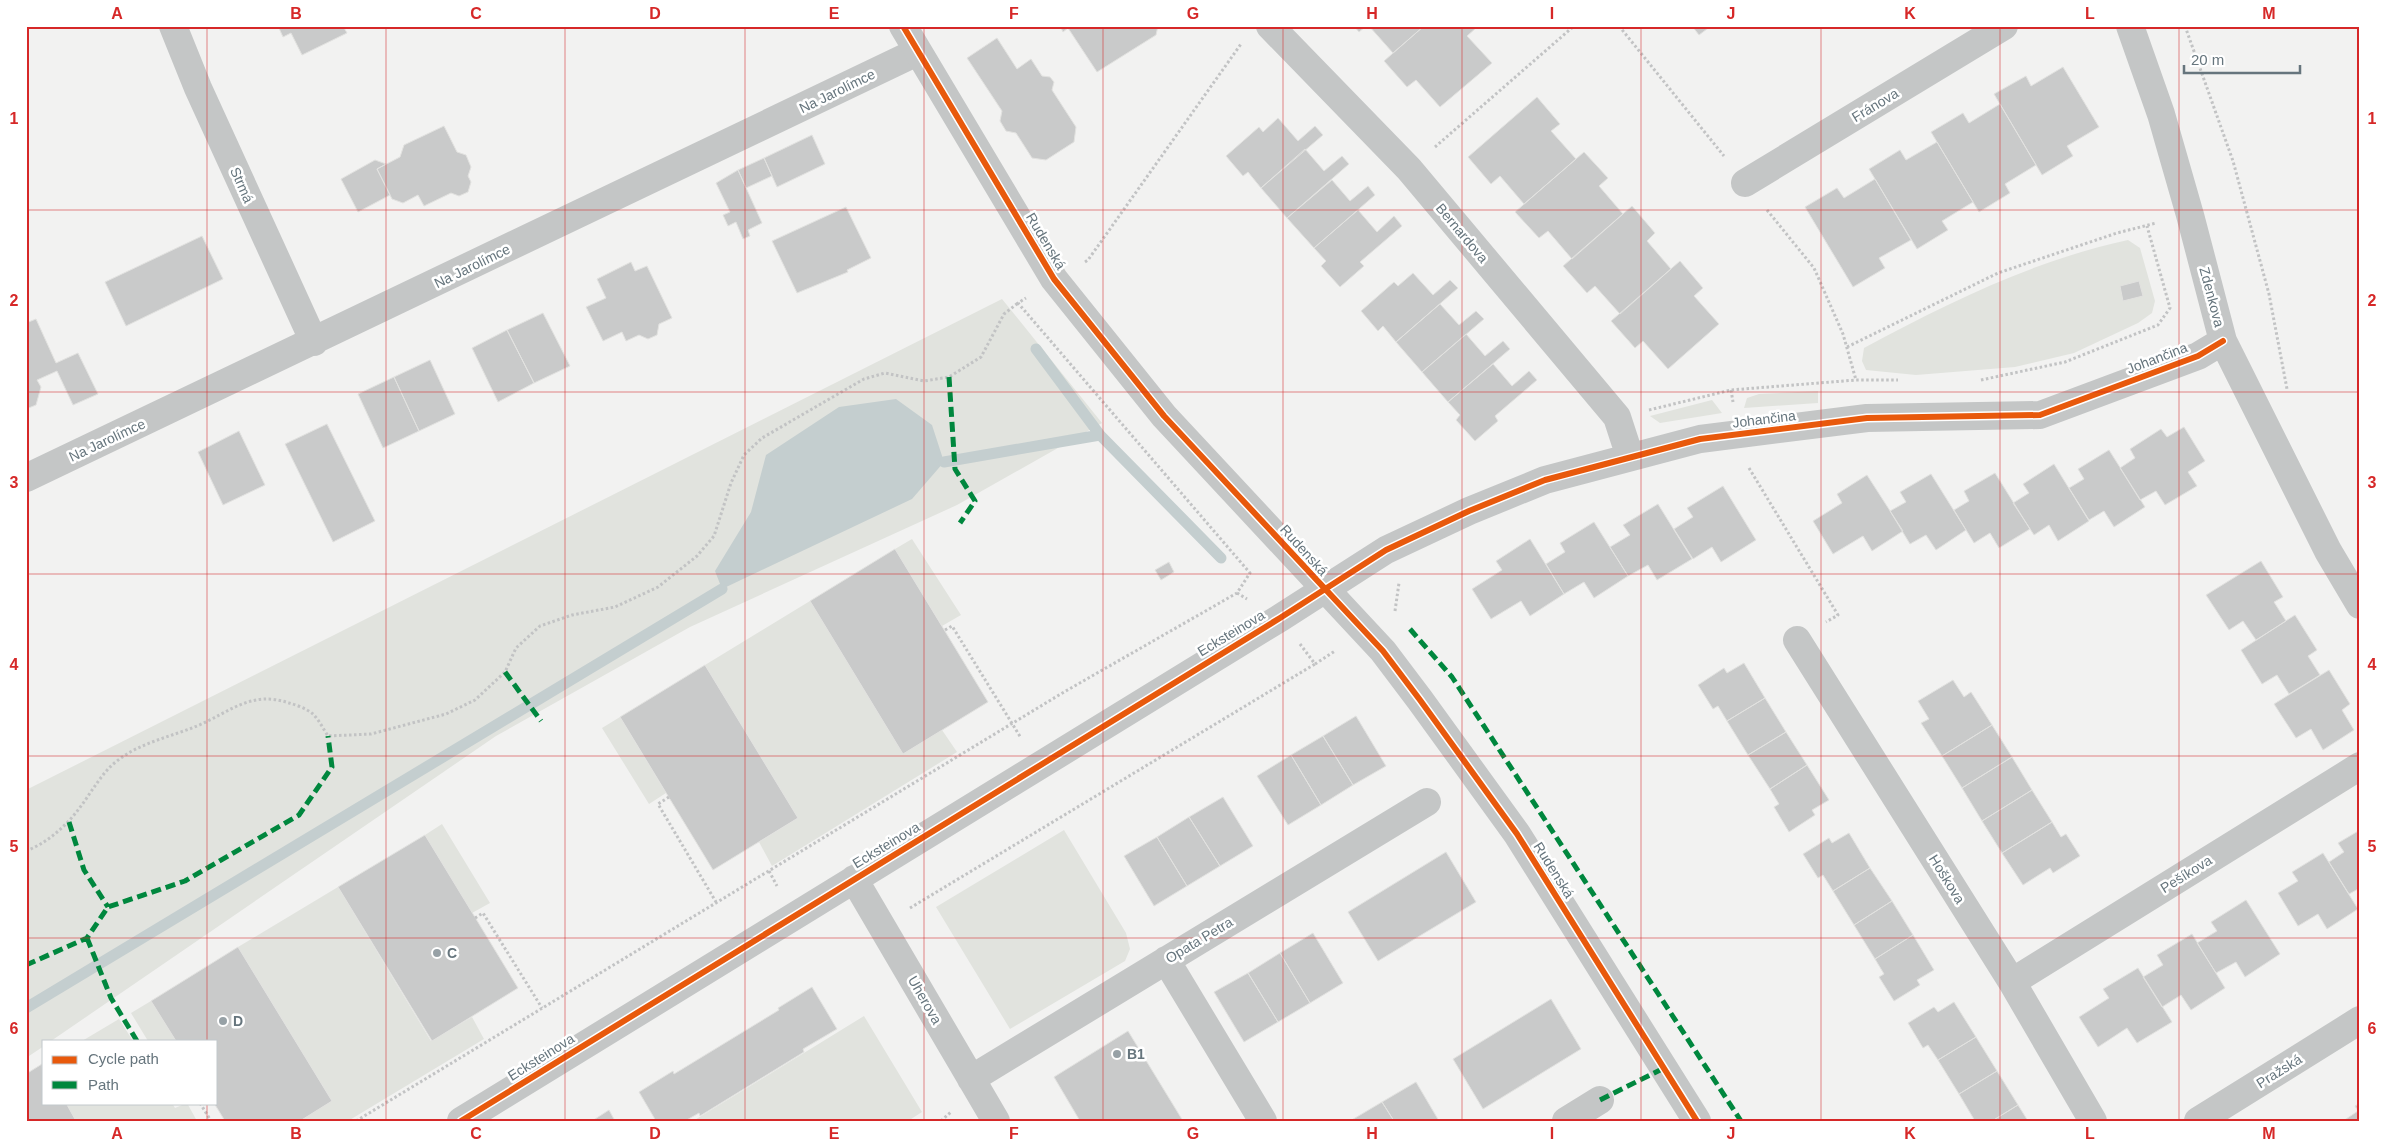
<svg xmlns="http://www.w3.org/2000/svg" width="2386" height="1147" viewBox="0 0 2386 1147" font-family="Arial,sans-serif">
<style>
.green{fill:#e1e3de}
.water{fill:#c4cecf}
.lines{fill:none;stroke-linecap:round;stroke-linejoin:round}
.stream{stroke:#c4cecf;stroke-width:11}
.building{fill:#c9caca;stroke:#e2e2e0}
.path{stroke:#c2c3c4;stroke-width:3;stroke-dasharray:2.5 2.5;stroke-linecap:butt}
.minor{stroke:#c4c6c6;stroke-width:28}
.tertiary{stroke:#c4c6c6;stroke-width:28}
.quiet{stroke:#00873e;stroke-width:5;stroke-dasharray:10 5;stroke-linecap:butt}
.cycleway-casing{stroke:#fff;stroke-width:9}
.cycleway{stroke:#e8590c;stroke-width:6}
.grid{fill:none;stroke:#d62828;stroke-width:1;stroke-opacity:0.55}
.poi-dot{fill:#97a1a6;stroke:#fff;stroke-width:2}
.labels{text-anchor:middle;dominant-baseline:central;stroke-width:5;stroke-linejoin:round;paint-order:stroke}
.street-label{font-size:14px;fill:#66757d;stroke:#fff}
.poi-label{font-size:14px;font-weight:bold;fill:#66757d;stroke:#fff;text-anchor:start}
.neatline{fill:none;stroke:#d62828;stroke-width:2}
.grid-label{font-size:16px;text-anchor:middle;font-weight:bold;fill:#d62828}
</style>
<rect width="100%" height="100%" fill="#f2f2f1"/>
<path class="green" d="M 2128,240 L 2140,248 L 2155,301 L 2152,313 L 2138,323 L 2074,353 L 2015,367 L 1916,375 L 1866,370 L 1862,361 L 1864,348 C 1947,303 2035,260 2128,240 Z
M 1002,299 L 1102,423 L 957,505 L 690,627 L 496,736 L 51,1041 L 44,1041 L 44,1046 L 26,1058 L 26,790 Z
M 1818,391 L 1818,403 L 1744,408 L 1747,398 L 1759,394 Z
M 1712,400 L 1722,413 L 1660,423 L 1650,416 Z
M 912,539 L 961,615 L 942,626 L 895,549 Z
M 810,601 L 903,754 L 942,730 L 957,752 L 772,866 L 759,842 L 798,818 L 705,665 Z
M 620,717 L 666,793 L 649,804 L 602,728 Z
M 442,824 L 490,903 L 472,913 L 425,835 Z
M 1064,830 L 1126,933 L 1130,949 L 1125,961 L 1010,1029 L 936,907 Z
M 338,887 L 431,1041 L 472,1017 L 484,1039 L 348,1121 L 300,1121 L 332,1101 L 238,947 Z
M 151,1001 L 176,1041 L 148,1041 L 131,1013 Z
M 864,1016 L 922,1112 L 908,1121 L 693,1121 Z
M 119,1019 L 133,1041 L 82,1041 Z
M 66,1103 L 172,1103 L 175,1108 L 187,1103 L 197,1121 L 76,1121 Z"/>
<path class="water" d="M 896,399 L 932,425 L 944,462 L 912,499 L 722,589 L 715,571 L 751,512 L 766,455 L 839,407 Z"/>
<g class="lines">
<path class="stream" d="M 1036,349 L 1100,435 L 1221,558
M 944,462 L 1100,435
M 26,1008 L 722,589"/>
</g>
<path class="building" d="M 278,26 L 343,26 L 347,33 L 302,55 L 291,33 L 283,37 Z
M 1060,26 L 1158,26 L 1156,35 L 1097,72 L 1068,28 L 1063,32 Z
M 1354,26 L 1366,26 L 1359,32 Z
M 1369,26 L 1424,26 L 1393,53 Z
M 1424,26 L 1475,26 L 1476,28 L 1467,36 L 1492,63 L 1440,107 L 1416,80 L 1407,87 L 1384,61 Z
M 1692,26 L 1711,26 L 1699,35 Z
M 997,38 L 1017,69 L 1031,59 L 1042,76 L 1050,77 L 1054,82 L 1052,90 L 1076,127 L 1074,142 L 1046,160 L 1032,158 L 1016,133 L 1006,131 L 1000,121 L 1002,111 L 967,58 Z
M 2063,67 L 2099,127 L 2067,146 L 2073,156 L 2042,175 L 1994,94 L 2026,76 L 2031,86 Z
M 1537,97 L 1560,124 L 1551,131 L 1576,159 L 1524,204 L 1500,176 L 1491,184 L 1468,157 Z
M 2000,104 L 2036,165 L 2005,184 L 2010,193 L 1979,212 L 1931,132 L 1963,113 L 1969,123 Z
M 1278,118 L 1298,141 L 1315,126 L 1323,135 L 1261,188 L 1248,172 L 1243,176 L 1226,156 L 1259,127 L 1263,132 Z
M 444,126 L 457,152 L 466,155 L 471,167 L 468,176 L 471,182 L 468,192 L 459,196 L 451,193 L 424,206 L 418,195 L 403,203 L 392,199 L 377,169 L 400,157 L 404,145 Z
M 812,135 L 825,164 L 777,187 L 764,158 Z
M 1937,142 L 1973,202 L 1942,221 L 1948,230 L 1917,249 L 1869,169 L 1900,150 L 1906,160 Z
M 1305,149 L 1324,171 L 1342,156 L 1349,164 L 1287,218 L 1261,188 Z
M 1584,152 L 1608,178 L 1599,186 L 1623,214 L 1572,259 L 1548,231 L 1539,238 L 1515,212 Z
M 764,158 L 772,176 L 746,188 L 738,170 Z
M 375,160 L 386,164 L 377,169 L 390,195 L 358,212 L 341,179 Z
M 738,170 L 762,223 L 748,230 L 750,236 L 743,239 L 736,222 L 728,226 L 723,215 L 730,212 L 716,183 Z
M 1875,179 L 1911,240 L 1879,258 L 1885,268 L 1853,287 L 1805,207 L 1837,188 L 1844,198 Z
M 1332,180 L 1350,201 L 1368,186 L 1375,195 L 1314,248 L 1287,218 Z
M 1632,206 L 1655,233 L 1647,241 L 1671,269 L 1620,314 L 1595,286 L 1587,293 L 1563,266 Z
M 846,207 L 871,258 L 847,270 L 848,272 L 797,293 L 772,241 Z
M 1358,210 L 1377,232 L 1394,216 L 1402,226 L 1360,262 L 1364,266 L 1340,287 L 1321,266 L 1326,261 L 1314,248 Z
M 202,236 L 223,279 L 126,326 L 105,282 Z
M 1680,261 L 1703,288 L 1694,296 L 1719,324 L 1668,369 L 1643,341 L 1635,348 L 1611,321 Z
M 631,262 L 635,271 L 647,266 L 672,318 L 659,324 L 657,335 L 648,339 L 639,335 L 626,341 L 622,332 L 603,341 L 586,307 L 606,298 L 597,279 Z
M 1413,273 L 1433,295 L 1450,280 L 1458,288 L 1396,342 L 1383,326 L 1378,331 L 1361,311 L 1394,282 L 1398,286 Z
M 2139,281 L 2143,296 L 2123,301 L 2120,286 Z
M 1440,304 L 1459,325 L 1476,311 L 1484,319 L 1422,372 L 1396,342 Z
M 543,313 L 570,366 L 534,383 L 507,330 Z
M 36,319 L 56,363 L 78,353 L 98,394 L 73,405 L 57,371 L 37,380 L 41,387 L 36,405 L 26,409 L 26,323 Z
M 507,330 L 534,383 L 498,402 L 472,348 Z
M 1466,334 L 1485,356 L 1503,341 L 1510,349 L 1448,402 L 1422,372 Z
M 430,360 L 455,414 L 419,431 L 394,377 Z
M 1493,364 L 1512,386 L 1529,371 L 1537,380 L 1495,416 L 1498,421 L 1475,441 L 1456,420 L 1460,415 L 1448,402 Z
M 394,377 L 419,431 L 383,448 L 358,394 Z
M 327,424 L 375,521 L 333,542 L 285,444 Z
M 2184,427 L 2205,461 L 2188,472 L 2197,486 L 2165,505 L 2156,491 L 2140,500 L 2120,468 L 2135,458 L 2130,449 L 2161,429 L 2167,437 Z
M 239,431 L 265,485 L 223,505 L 198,452 Z
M 2109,450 L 2145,507 L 2114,527 L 2104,511 L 2089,520 L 2069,488 L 2084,479 L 2078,469 Z
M 2054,464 L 2089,521 L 2058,541 L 2049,525 L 2034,535 L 2013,503 L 2029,493 L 2023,484 Z
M 1995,473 L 2030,529 L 1999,548 L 1990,533 L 1974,543 L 1954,510 L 1969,501 L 1964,491 Z
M 1931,474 L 1966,530 L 1936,550 L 1926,535 L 1910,544 L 1890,511 L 1906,502 L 1900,492 Z
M 1867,475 L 1903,531 L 1872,551 L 1863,536 L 1833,554 L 1813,521 L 1842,503 L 1837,494 Z
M 1723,486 L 1756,540 L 1721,562 L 1712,547 L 1693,559 L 1674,529 L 1693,517 L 1687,508 Z
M 1658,504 L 1692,559 L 1657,580 L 1648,565 L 1628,576 L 1610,547 L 1630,535 L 1623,525 Z
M 1594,522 L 1628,576 L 1594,598 L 1584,582 L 1564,594 L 1546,564 L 1565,552 L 1560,543 Z
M 1530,539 L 1564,594 L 1530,616 L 1521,601 L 1491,619 L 1472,589 L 1502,570 L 1496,561 Z
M 895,549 L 988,702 L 903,754 L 810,601 Z
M 2261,561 L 2283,597 L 2274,602 L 2286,621 L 2256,640 L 2243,621 L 2229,630 L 2206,595 Z
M 1169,562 L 1174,572 L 1161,580 L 1155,570 Z
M 2295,615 L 2317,650 L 2308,656 L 2320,675 L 2289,694 L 2277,675 L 2262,684 L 2241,650 Z
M 1744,663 L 1765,698 L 1727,721 L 1718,706 L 1713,709 L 1698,685 L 1724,668 L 1727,673 Z
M 705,665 L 798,818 L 713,870 L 620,717 Z
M 2329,670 L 2350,704 L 2342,710 L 2354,730 L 2323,750 L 2311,729 L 2296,738 L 2274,704 Z
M 1953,680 L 1964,697 L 1971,692 L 1992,725 L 1942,756 L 1921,723 L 1929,719 L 1918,701 Z
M 1765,698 L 1786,732 L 1748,755 L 1727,721 Z
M 1356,716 L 1386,766 L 1353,785 L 1323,736 Z
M 1992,725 L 2012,757 L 1962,788 L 1942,756 Z
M 1786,732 L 1807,765 L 1770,789 L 1748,755 Z
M 1323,736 L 1353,785 L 1321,805 L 1291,755 Z
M 1291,755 L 1321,805 L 1288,825 L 1257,776 Z
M 2012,757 L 2032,790 L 1982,821 L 1962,788 Z
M 1807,765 L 1829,800 L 1812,810 L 1815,815 L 1789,832 L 1774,807 L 1779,804 L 1770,789 Z
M 2032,790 L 2052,822 L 2002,853 L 1982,821 Z
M 1223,797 L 1253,846 L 1220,866 L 1189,817 Z
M 1189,817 L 1220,866 L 1187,886 L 1157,837 Z
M 2052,822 L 2061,837 L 2066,834 L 2080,856 L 2053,873 L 2050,868 L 2023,885 L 2002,853 Z
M 2360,830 L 2360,888 L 2349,894 L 2329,862 L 2344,852 L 2338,843 Z
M 1849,833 L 1870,868 L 1833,891 L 1823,875 L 1818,878 L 1803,854 L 1829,838 L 1832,843 Z
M 425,835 L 518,988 L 432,1041 L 338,887 Z
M 1157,837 L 1187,886 L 1154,906 L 1124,856 Z
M 1446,852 L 1476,902 L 1378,961 L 1348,912 Z
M 2323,853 L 2358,909 L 2327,929 L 2318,914 L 2298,926 L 2278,893 L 2298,881 L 2292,872 Z
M 1870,868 L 1892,901 L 1854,925 L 1833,891 Z
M 2246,900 L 2280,954 L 2245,977 L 2236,962 L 2216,973 L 2197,943 L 2217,931 L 2211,922 Z
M 1892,901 L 1913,935 L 1875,959 L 1854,925 Z
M 1313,933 L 1343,983 L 1310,1003 L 1280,953 Z
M 2192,934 L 2225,988 L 2191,1010 L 2181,995 L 2162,1007 L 2143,977 L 2163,965 L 2157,955 Z
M 1913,935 L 1934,970 L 1917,980 L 1920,985 L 1894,1001 L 1879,977 L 1884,974 L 1875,959 Z
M 238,947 L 332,1101 L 300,1121 L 225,1121 L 214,1103 L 216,1103 L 216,1041 L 176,1041 L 151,1001 Z
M 1280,953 L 1310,1003 L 1278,1022 L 1248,973 Z
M 2138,968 L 2172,1022 L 2137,1043 L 2127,1028 L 2098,1047 L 2079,1017 L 2109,998 L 2103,989 Z
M 1248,973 L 1278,1022 L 1244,1042 L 1214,992 Z
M 812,987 L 837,1029 L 803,1049 L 804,1052 L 700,1116 L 699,1113 L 685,1121 L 656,1121 L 639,1092 L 673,1071 L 674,1074 L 779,1010 L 778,1008 Z
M 1551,999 L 1581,1049 L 1483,1109 L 1453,1059 Z
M 1954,1002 L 1976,1037 L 1938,1060 L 1928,1045 L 1923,1048 L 1908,1023 L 1934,1007 L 1938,1012 Z
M 1128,1031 L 1183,1121 L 1080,1121 L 1054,1077 Z
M 1976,1037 L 1997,1071 L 1959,1094 L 1938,1060 Z
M 42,1064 L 44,1103 L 66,1103 L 76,1121 L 26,1121 L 26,1074 Z
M 1997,1071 L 2018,1105 L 1992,1121 L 1975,1121 L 1959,1094 Z
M 1416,1082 L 1439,1121 L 1394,1121 L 1382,1102 Z
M 1382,1102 L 1394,1121 L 1350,1121 Z
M 2360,1103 L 2360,1121 L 2343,1121 L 2358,1111 L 2355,1106 Z
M 2018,1105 L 2028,1121 L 1992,1121 Z
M 609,1110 L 615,1121 L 592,1121 Z"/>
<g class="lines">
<path class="path" d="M 1619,26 L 1724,156
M 2185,26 L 2233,161 L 2269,294 L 2287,389
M 1435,147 L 1574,26
M 1767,210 L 1814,268 L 1843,334 L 1856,380
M 1085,262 L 1088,260 L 1241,44
M 1847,347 L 1998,273 L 2117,233 L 2156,223
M 1981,380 L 2065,362 L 2158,325 L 2170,308 L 2147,226
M 1731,390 L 1733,402
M 1649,410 L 1731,390 L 1856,380 L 1898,380
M 1749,468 L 1838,615 L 1826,622
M 1237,593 L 1247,599
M 1395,611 L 1399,583
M 945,630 L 952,626 L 1021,738
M 1300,644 L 1315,664 L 1335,651
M 669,797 L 658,804 L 716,902
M 26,851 C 54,840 74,818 90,793 C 98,782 105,770 117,761 C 139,743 170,737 197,726 C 230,712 251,690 289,703 C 297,705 307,709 313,714 C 319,720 324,730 328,736 L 371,734 L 446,714 L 475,700 L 505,672 L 516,648 L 540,626 L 572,615 L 615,607 L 658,587 L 697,556 L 714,536 L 731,483 L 744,455 L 762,438 L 864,379 L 885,373 L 924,381 L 949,377 L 981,357 L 1004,314 L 1018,303
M 769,871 L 777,886
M 910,908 L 1315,664
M 475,918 L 483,913 L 542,1008
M 200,1103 L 211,1121
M 356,1121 L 1064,692 L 1237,593 L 1250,573 L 1018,303 L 1026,298
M 941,1121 L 952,1111"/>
<path class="minor" d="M 173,26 L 198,88 L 314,342
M 1270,26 L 1409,169 L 1617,417 L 1630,457
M 2130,26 L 2161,114 L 2190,215 L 2223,341 L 2328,551 L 2360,605
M 1745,183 L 2004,26
M 26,478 L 917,52
M 1797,640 L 2012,982 L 2093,1121
M 854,879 L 996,1121
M 1166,960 L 1263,1121
M 2012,982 L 2360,766
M 971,1079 L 1427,802
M 461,1121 L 1280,618 L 1386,550 L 1469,511 L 1545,480 L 1700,439 L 1867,418 L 2040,415 L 2198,356 L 2223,341
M 1566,1121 L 1600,1100
M 2198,1121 L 2360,1020"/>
<path class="tertiary" d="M 903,26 L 1054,279 L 1164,416 L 1383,651 L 1420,700 L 1517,834 L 1697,1121"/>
<path class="quiet" d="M 949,377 L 955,469 L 975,501 L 960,523
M 1410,629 L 1452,677 L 1741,1121
M 505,672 L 541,721
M 69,822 L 84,870 L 108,907
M 87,938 L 111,998 L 137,1041
M 26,965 L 87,938 L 108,907 L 185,881 L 299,815 L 332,767 L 328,736
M 1600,1100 L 1664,1068"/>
<g class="cycleway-casing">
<path id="cycleway" d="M 903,26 L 1054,279 L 1164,416 L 1383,651 L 1420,700 L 1517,834 L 1697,1121
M 461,1121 L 1280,618 L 1386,550 L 1469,511 L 1545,480 L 1700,439 L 1867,418 L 2040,415 L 2198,356 L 2223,341"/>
</g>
<use href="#cycleway" class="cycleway"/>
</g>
<path class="grid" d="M 207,26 L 207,1041M 386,26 L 386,1121M 565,26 L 565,1121M 745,26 L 745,1121M 924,26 L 924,1121M 1103,26 L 1103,1121M 1283,26 L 1283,1121M 1462,26 L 1462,1121M 1641,26 L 1641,1121M 1821,26 L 1821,1121M 2000,26 L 2000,1121M 2179,26 L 2179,1121M 26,210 L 2360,210M 26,392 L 2360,392M 26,574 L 2360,574M 26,756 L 2360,756M 26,938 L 2360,938M 207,1103 L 207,1121"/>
<g class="poi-dot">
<circle cx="437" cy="953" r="5"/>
<circle cx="223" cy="1021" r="5"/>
<circle cx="1117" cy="1054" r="5"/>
</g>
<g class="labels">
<g class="street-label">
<text transform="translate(837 91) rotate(-26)">Na Jarolímce</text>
<text transform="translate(1875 105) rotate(-31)">Fránova</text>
<text transform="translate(242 185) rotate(66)">Strmá</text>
<text transform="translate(1462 233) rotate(50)">Bernardova</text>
<text transform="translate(1046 241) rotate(59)">Rudenská</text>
<text transform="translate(472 266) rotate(-26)">Na Jarolímce</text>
<text transform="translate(2212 297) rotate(75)">Zdenkova</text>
<text transform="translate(2157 358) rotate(-21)">Johančina</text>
<text transform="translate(1764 419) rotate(-7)">Johančina</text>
<text transform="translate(107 440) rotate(-25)">Na Jarolímce</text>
<text transform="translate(1304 550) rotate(48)">Rudenská</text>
<text transform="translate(1231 633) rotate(-31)">Ecksteinova</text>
<text transform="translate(886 845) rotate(-31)">Ecksteinova</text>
<text transform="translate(1554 870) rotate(58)">Rudenská</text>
<text transform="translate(2186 874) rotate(-32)">Pešíkova</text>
<text transform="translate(1947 879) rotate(58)">Hoškova</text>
<text transform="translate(1199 940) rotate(-31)">Opata Petra</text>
<text transform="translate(925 1000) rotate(60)">Uherova</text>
<text transform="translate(541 1057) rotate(-32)">Ecksteinova</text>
<text transform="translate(2279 1071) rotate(-32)">Pražská</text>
</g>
<g class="poi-label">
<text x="447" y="953">C</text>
<text x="233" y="1021">D</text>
<text x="1127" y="1054">B1</text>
</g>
</g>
<rect width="2386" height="1147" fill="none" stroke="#ffffff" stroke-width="55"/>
<rect x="42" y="1040" width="175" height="65" fill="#ffffff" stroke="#c2c8cb"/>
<rect x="52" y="1056" width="25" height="8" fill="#e8590c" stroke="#c2c8cb"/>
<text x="88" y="1064" font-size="15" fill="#66757d">Cycle path</text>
<rect x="52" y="1081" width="25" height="8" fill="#00873e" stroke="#c2c8cb"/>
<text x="88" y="1090" font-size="15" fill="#66757d">Path</text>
<path d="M2184 65v8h116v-8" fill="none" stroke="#66757d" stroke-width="2.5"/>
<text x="2191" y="65" font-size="15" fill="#66757d" stroke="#ffffff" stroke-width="4" paint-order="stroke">20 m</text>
<rect x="28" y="28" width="2330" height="1092" class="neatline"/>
<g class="grid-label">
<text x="117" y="19">A</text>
<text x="296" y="19">B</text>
<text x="476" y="19">C</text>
<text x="655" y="19">D</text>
<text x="834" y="19">E</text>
<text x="1014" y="19">F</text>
<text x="1193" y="19">G</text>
<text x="1372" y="19">H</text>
<text x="1552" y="19">I</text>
<text x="1731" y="19">J</text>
<text x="1910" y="19">K</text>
<text x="2090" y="19">L</text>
<text x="2269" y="19">M</text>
<text x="14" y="124">1</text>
<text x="2372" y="124">1</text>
<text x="14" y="306">2</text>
<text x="2372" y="306">2</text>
<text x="14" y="488">3</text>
<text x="2372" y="488">3</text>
<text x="14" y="670">4</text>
<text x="2372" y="670">4</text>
<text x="14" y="852">5</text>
<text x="2372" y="852">5</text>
<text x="14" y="1034">6</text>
<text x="2372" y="1034">6</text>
<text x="117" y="1139">A</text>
<text x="296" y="1139">B</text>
<text x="476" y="1139">C</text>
<text x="655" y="1139">D</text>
<text x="834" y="1139">E</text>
<text x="1014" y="1139">F</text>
<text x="1193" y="1139">G</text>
<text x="1372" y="1139">H</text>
<text x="1552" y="1139">I</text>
<text x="1731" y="1139">J</text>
<text x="1910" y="1139">K</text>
<text x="2090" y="1139">L</text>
<text x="2269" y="1139">M</text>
</g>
</svg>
